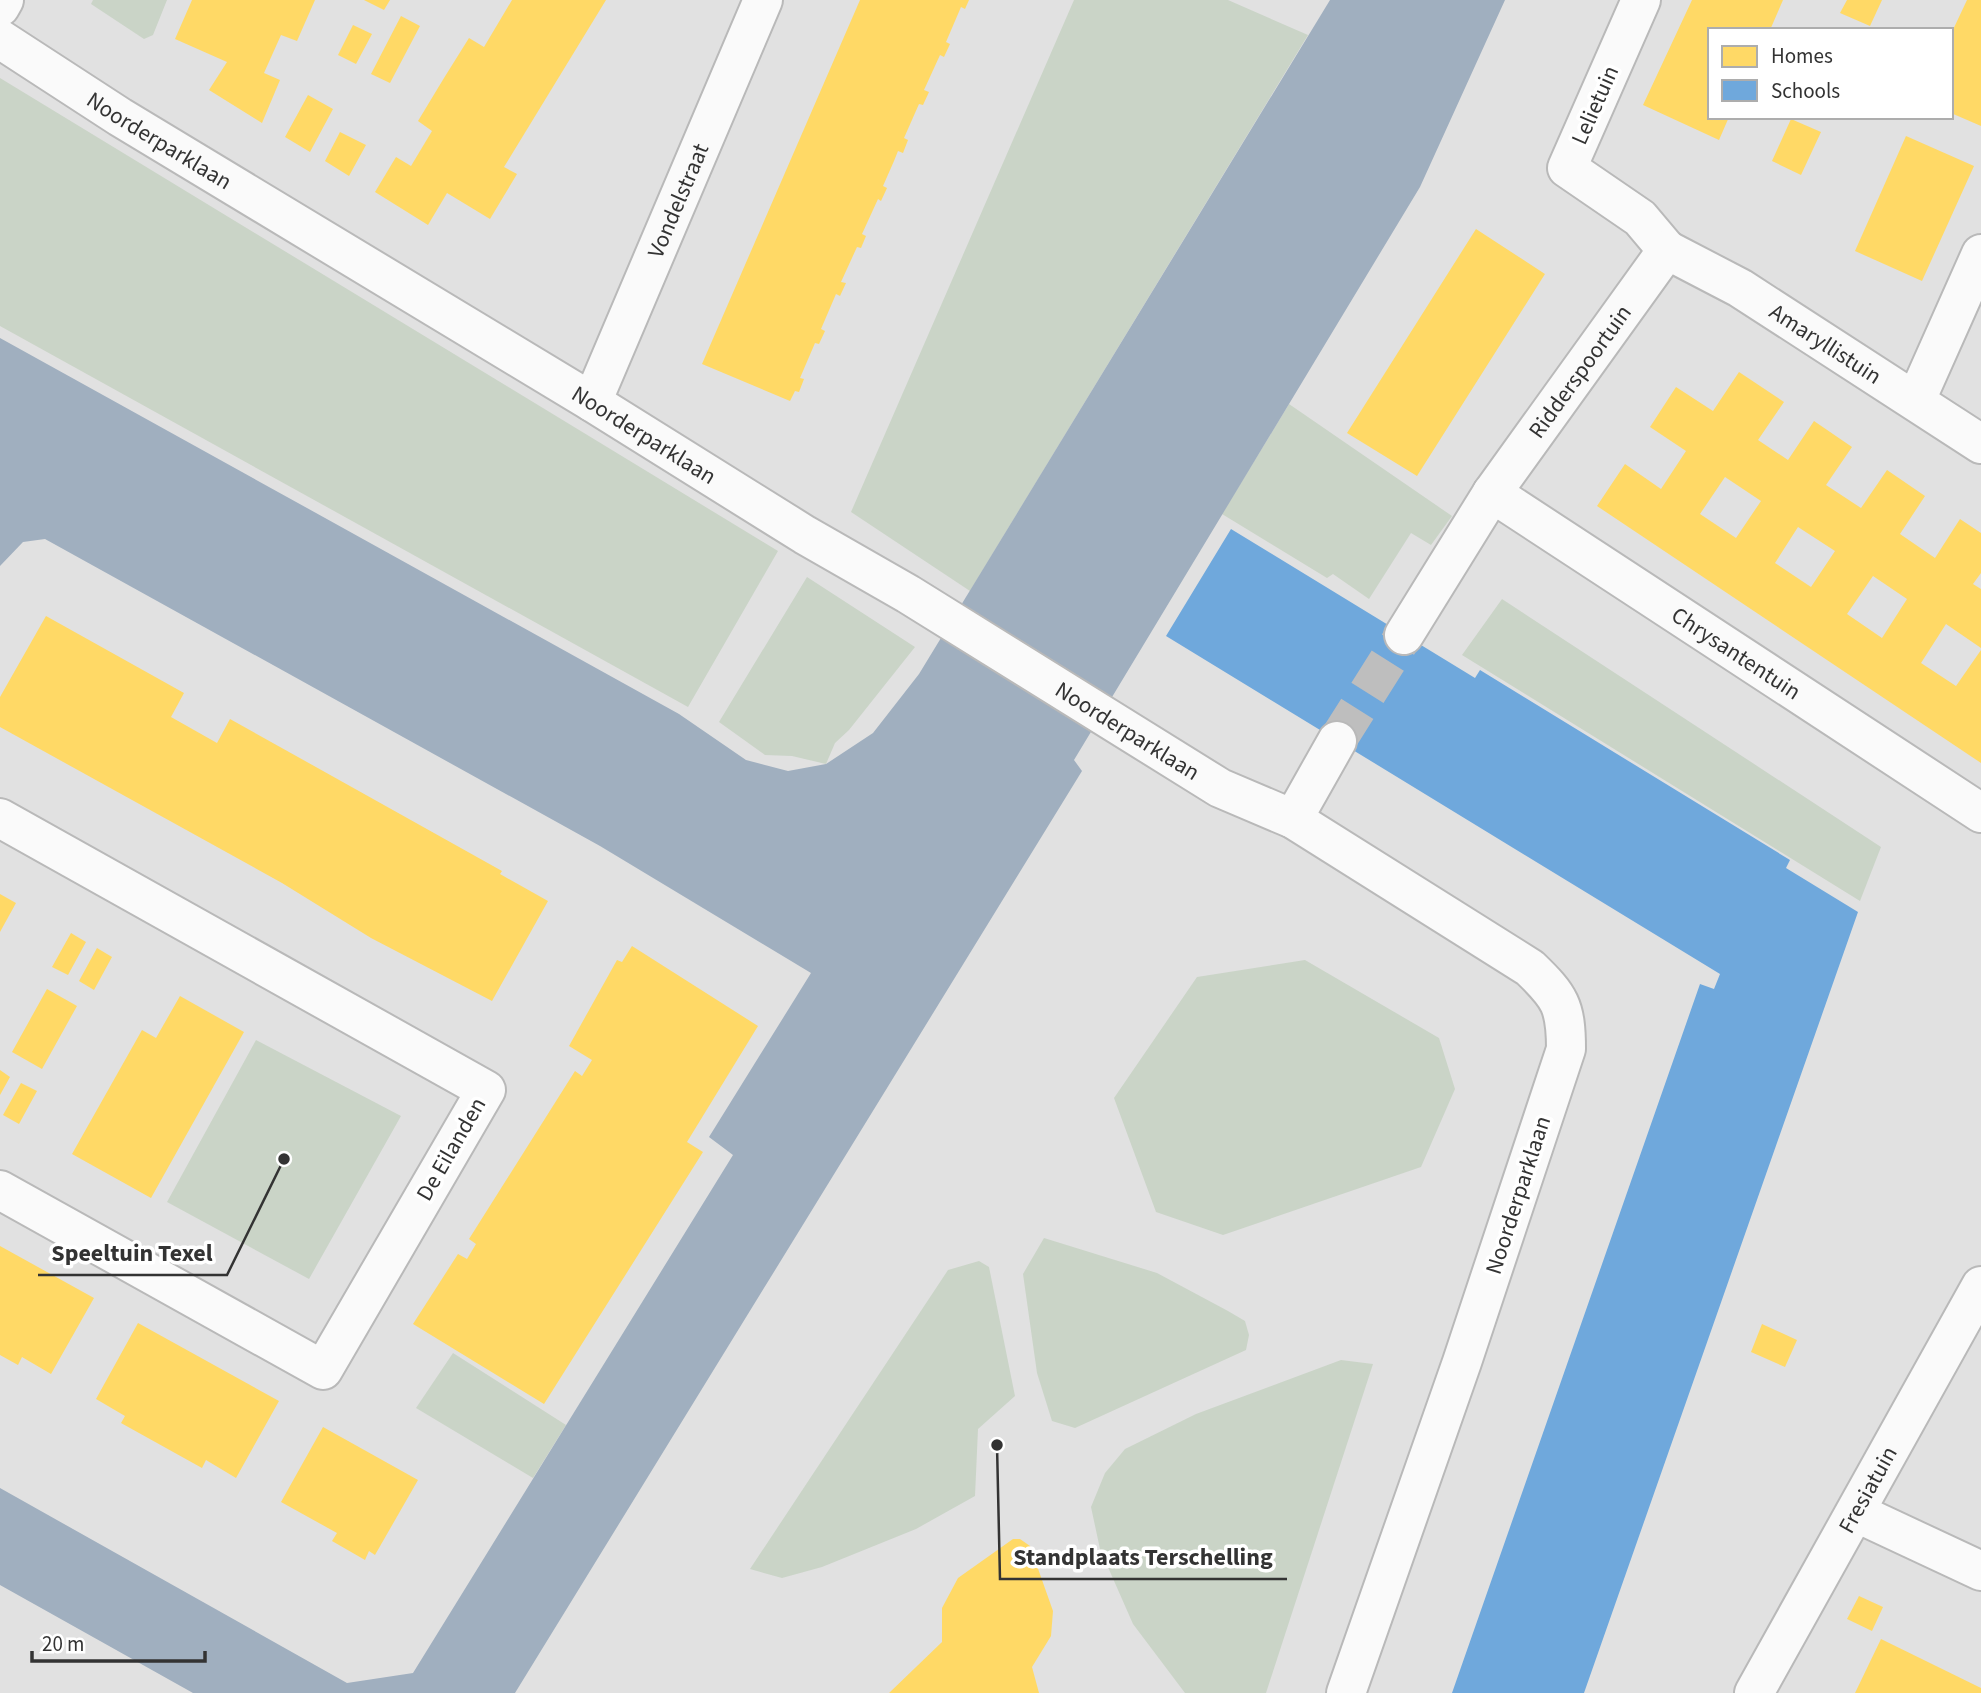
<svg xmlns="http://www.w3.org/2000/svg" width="1981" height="1693" viewBox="0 0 1981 1693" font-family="'Source Sans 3',sans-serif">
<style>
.green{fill:#cad4c7}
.water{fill:#a0afbf}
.homes{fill:#ffd966;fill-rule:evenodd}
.schools{fill:#6fa8dc}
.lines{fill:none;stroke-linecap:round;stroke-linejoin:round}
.minor-tunnel{stroke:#bebebe;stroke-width:38;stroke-dasharray:38 19;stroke-linecap:butt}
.pedestrian-casing{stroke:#b9b9b9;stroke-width:42}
.minor-casing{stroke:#b9b9b9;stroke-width:42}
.pedestrian{stroke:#fafafa;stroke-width:38}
.minor{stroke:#fafafa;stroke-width:38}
.labels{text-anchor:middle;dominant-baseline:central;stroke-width:7;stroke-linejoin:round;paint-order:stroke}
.street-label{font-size:23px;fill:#333;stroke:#fff}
.leader{fill:none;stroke:#333;stroke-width:2.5}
.callout-dot{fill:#333;stroke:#fff;stroke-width:2.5}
.callout-label{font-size:24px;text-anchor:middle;font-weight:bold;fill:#333;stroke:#fff;stroke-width:7;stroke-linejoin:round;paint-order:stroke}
</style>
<rect width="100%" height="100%" fill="#e1e1e1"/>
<path class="green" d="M 93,0 L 167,0 L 153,35 L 144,39 L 91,4 Z
M 1074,0 L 1228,0 L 1308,35 L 970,591 L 851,512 Z
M 0,78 L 778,551 L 688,707 L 0,326 Z
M 1289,404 L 1452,516 L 1431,545 L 1411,533 L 1369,599 L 1333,574 L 1327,578 L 1222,514 Z
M 807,577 L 915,647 L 849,730 L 835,743 L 826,764 L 792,756 L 765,755 L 719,722 Z
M 1502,599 L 1881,847 L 1860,901 L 1462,655 Z
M 1305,960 L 1439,1038 L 1455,1089 L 1421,1167 L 1223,1235 L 1156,1212 L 1114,1098 L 1197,977 Z
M 256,1040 L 401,1116 L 309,1279 L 167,1202 Z
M 1044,1238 L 1157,1273 L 1228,1311 L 1245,1321 L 1249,1335 L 1246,1350 L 1075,1428 L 1052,1421 L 1037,1373 L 1023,1274 Z
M 979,1261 L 989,1267 L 1015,1396 L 978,1429 L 975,1496 L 916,1529 L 822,1567 L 782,1578 L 750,1569 L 948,1270 Z
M 453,1353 L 566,1425 L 533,1478 L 416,1408 Z
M 1341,1360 L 1373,1364 L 1266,1693 L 1185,1693 L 1133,1624 L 1100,1549 L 1091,1507 L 1105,1473 L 1125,1449 L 1196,1414 Z"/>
<path class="water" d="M 1330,0 L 1505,0 L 1420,187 L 1074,760 L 1082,771 L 515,1693 L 193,1693 L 0,1585 L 0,1488 L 347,1683 L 413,1673 L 733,1155 L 709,1137 L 811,973 L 600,846 L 45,539 L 23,542 L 0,566 L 0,338 L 679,714 L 746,760 L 788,771 L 826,764 L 873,733 L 919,674 Z"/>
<path class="homes" d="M 192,0 L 315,0 L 297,41 L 281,35 L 264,73 L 280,80 L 262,123 L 209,90 L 227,62 L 175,39 Z
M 364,0 L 390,0 L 384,10 Z
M 512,0 L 606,0 L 504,167 L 517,174 L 490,219 L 447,193 L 428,225 L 375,192 L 396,157 L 411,166 L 432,131 L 418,121 L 444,78 L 469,38 L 484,47 Z
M 860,0 L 969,0 L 965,9 L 961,7 L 946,42 L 950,44 L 944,57 L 940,55 L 924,90 L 929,92 L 923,105 L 919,104 L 904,138 L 908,140 L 903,153 L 898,151 L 894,161 L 883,186 L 887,188 L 881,201 L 878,199 L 862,234 L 866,236 L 861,248 L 857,247 L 841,282 L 846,283 L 840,296 L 836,294 L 821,329 L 825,331 L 819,344 L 815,343 L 800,378 L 804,379 L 799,392 L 795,391 L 790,401 L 702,364 Z
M 1692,0 L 1783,0 L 1770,30 L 1710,30 L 1710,117 L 1729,117 L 1719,140 L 1643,105 Z
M 1847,0 L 1882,0 L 1870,26 L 1840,13 Z
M 1967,0 L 1981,0 L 1981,126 L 1951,113 L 1951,34 Z
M 401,16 L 420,26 L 390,83 L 371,74 Z
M 353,25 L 372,34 L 356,64 L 338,55 Z
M 308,95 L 333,109 L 310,152 L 285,137 Z
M 1791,119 L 1821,132 L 1801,175 L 1772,161 Z
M 340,132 L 366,145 L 349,176 L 325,161 Z
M 1906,136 L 1974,166 L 1922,281 L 1855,251 Z
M 1476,229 L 1545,274 L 1417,476 L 1347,433 Z
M 1739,372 L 1784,402 L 1758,440 L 1788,460 L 1814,421 L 1852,447 L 1826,485 L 1861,508 L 1887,470 L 1925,496 L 1900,534 L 1935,558 L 1960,519 L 1981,533 L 1981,573 L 1973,584 L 1981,589 L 1981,648 L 1946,624 L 1921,663 L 1956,686 L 1981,650 L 1981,763 L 1597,506 L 1625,464 L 1661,489 L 1686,451 L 1650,427 L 1676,387 L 1713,411 ZM 1725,477 L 1761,501 L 1736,538 L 1700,514 ZM 1798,527 L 1835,551 L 1811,587 L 1775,563 ZM 1873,576 L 1907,599 L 1882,638 L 1847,614 Z
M 46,616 L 184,693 L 171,717 L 217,743 L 230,719 L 502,871 L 500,874 L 548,901 L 492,1001 L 371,938 L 282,883 L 0,727 L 0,697 Z
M 0,894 L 16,903 L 0,932 Z
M 71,933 L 86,942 L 68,975 L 52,967 Z
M 632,946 L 758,1026 L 687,1142 L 703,1152 L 544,1404 L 413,1324 L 458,1254 L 467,1259 L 476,1244 L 469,1239 L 575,1071 L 582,1076 L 592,1060 L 569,1046 L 617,960 L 622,962 Z
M 97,948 L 112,957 L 94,990 L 79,981 Z
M 47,989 L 77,1006 L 42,1069 L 12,1052 Z
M 180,996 L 244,1032 L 151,1198 L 72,1154 L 142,1030 L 156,1038 Z
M 0,1070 L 10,1077 L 0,1095 Z
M 21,1083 L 37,1091 L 19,1124 L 3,1115 Z
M 0,1246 L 94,1298 L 51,1374 L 22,1357 L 18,1365 L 0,1355 Z
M 138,1323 L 279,1401 L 236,1478 L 206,1460 L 202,1468 L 121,1423 L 125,1416 L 96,1399 Z
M 1762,1324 L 1797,1340 L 1785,1367 L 1751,1352 Z
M 323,1427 L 418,1480 L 375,1555 L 369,1551 L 365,1560 L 332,1541 L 337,1533 L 281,1502 Z
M 1013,1539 L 1020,1539 L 1030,1546 L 1053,1611 L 1051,1636 L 1032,1667 L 1039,1693 L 889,1693 L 942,1642 L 942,1608 L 958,1578 Z
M 1859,1596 L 1883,1607 L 1872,1631 L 1847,1619 Z
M 1881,1639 L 1981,1688 L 1981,1693 L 1855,1693 Z"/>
<path class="schools" d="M 1231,529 L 1475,678 L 1480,670 L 1790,860 L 1786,868 L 1858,912 L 1584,1693 L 1452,1693 L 1700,984 L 1714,989 L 1720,974 L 1166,636 Z"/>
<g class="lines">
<path class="minor-tunnel" d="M 1337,741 L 1404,635"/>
<g class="pedestrian-casing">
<path id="pedestrian" d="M 1641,0 L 1567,168 L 1640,218 L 1667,250"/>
</g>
<g class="minor-casing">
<g id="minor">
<path d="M 0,7 L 4,0"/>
<path id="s1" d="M 0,39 L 120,117 L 592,402 L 805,535 L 908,594 L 1220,788 L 1293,819 L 1530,968 C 1560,997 1566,1006 1566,1049 L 1462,1362 L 1346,1693"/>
<path d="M 1916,400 L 1981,254"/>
<path id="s2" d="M 592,402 L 763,0"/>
<path id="s3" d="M 1492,493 L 1981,813"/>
<path id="s4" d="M 1404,635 L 1492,493 L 1667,250 L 1740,288 L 1981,444"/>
<path d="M 0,818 L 486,1090 L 323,1370 L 0,1190"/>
<path d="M 1293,819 L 1337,741"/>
<path d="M 1857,1513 L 1981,1571"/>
<path id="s5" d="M 1754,1693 L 1981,1286"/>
</g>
</g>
<use href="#pedestrian" class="pedestrian"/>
<use href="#minor" class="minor"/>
</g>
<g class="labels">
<g class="street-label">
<text transform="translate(1595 105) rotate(-66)">Lelietuin</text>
<text stroke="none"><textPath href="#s1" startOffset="189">Noorderparklaan</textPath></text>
<text stroke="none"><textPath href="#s2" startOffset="219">Vondelstraat</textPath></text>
<text stroke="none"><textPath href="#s4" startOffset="651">Amaryllistuin</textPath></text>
<text stroke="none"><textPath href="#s4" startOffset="317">Ridderspoortuin</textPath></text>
<text stroke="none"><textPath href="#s1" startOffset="756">Noorderparklaan</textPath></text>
<text stroke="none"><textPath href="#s3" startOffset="292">Chrysantentuin</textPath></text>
<text stroke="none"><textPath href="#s1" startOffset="1323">Noorderparklaan</textPath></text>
<text transform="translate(451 1149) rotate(-60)">De Eilanden</text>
<text transform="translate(1518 1195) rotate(-72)">Noorderparklaan</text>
<text stroke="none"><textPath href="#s5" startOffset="233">Fresiatuin</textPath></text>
</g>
</g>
<path class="leader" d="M284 1159L227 1275H38M997 1445L1000 1579H1287"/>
<g class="callout-dot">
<circle cx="284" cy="1159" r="7"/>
<circle cx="997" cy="1445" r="7"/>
</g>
<g class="callout-label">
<text x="132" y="1261">Speeltuin Texel</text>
<text x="1143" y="1565">Standplaats Terschelling</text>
</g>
<rect x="1708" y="28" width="245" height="91" fill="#ffffff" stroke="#adadad" stroke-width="2"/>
<rect x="1722" y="46" width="35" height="21" fill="#ffd966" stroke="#adadad" stroke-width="2"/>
<text x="1771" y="63" font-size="21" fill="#333333">Homes</text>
<rect x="1722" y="80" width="35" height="21" fill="#6fa8dc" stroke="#adadad" stroke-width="2"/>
<text x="1771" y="98" font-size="21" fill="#333333">Schools</text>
<path d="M32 1651v10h173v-10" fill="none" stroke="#333333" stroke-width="3.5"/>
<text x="42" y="1651" font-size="21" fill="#333333" stroke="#ffffff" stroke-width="5" paint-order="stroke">20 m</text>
</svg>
